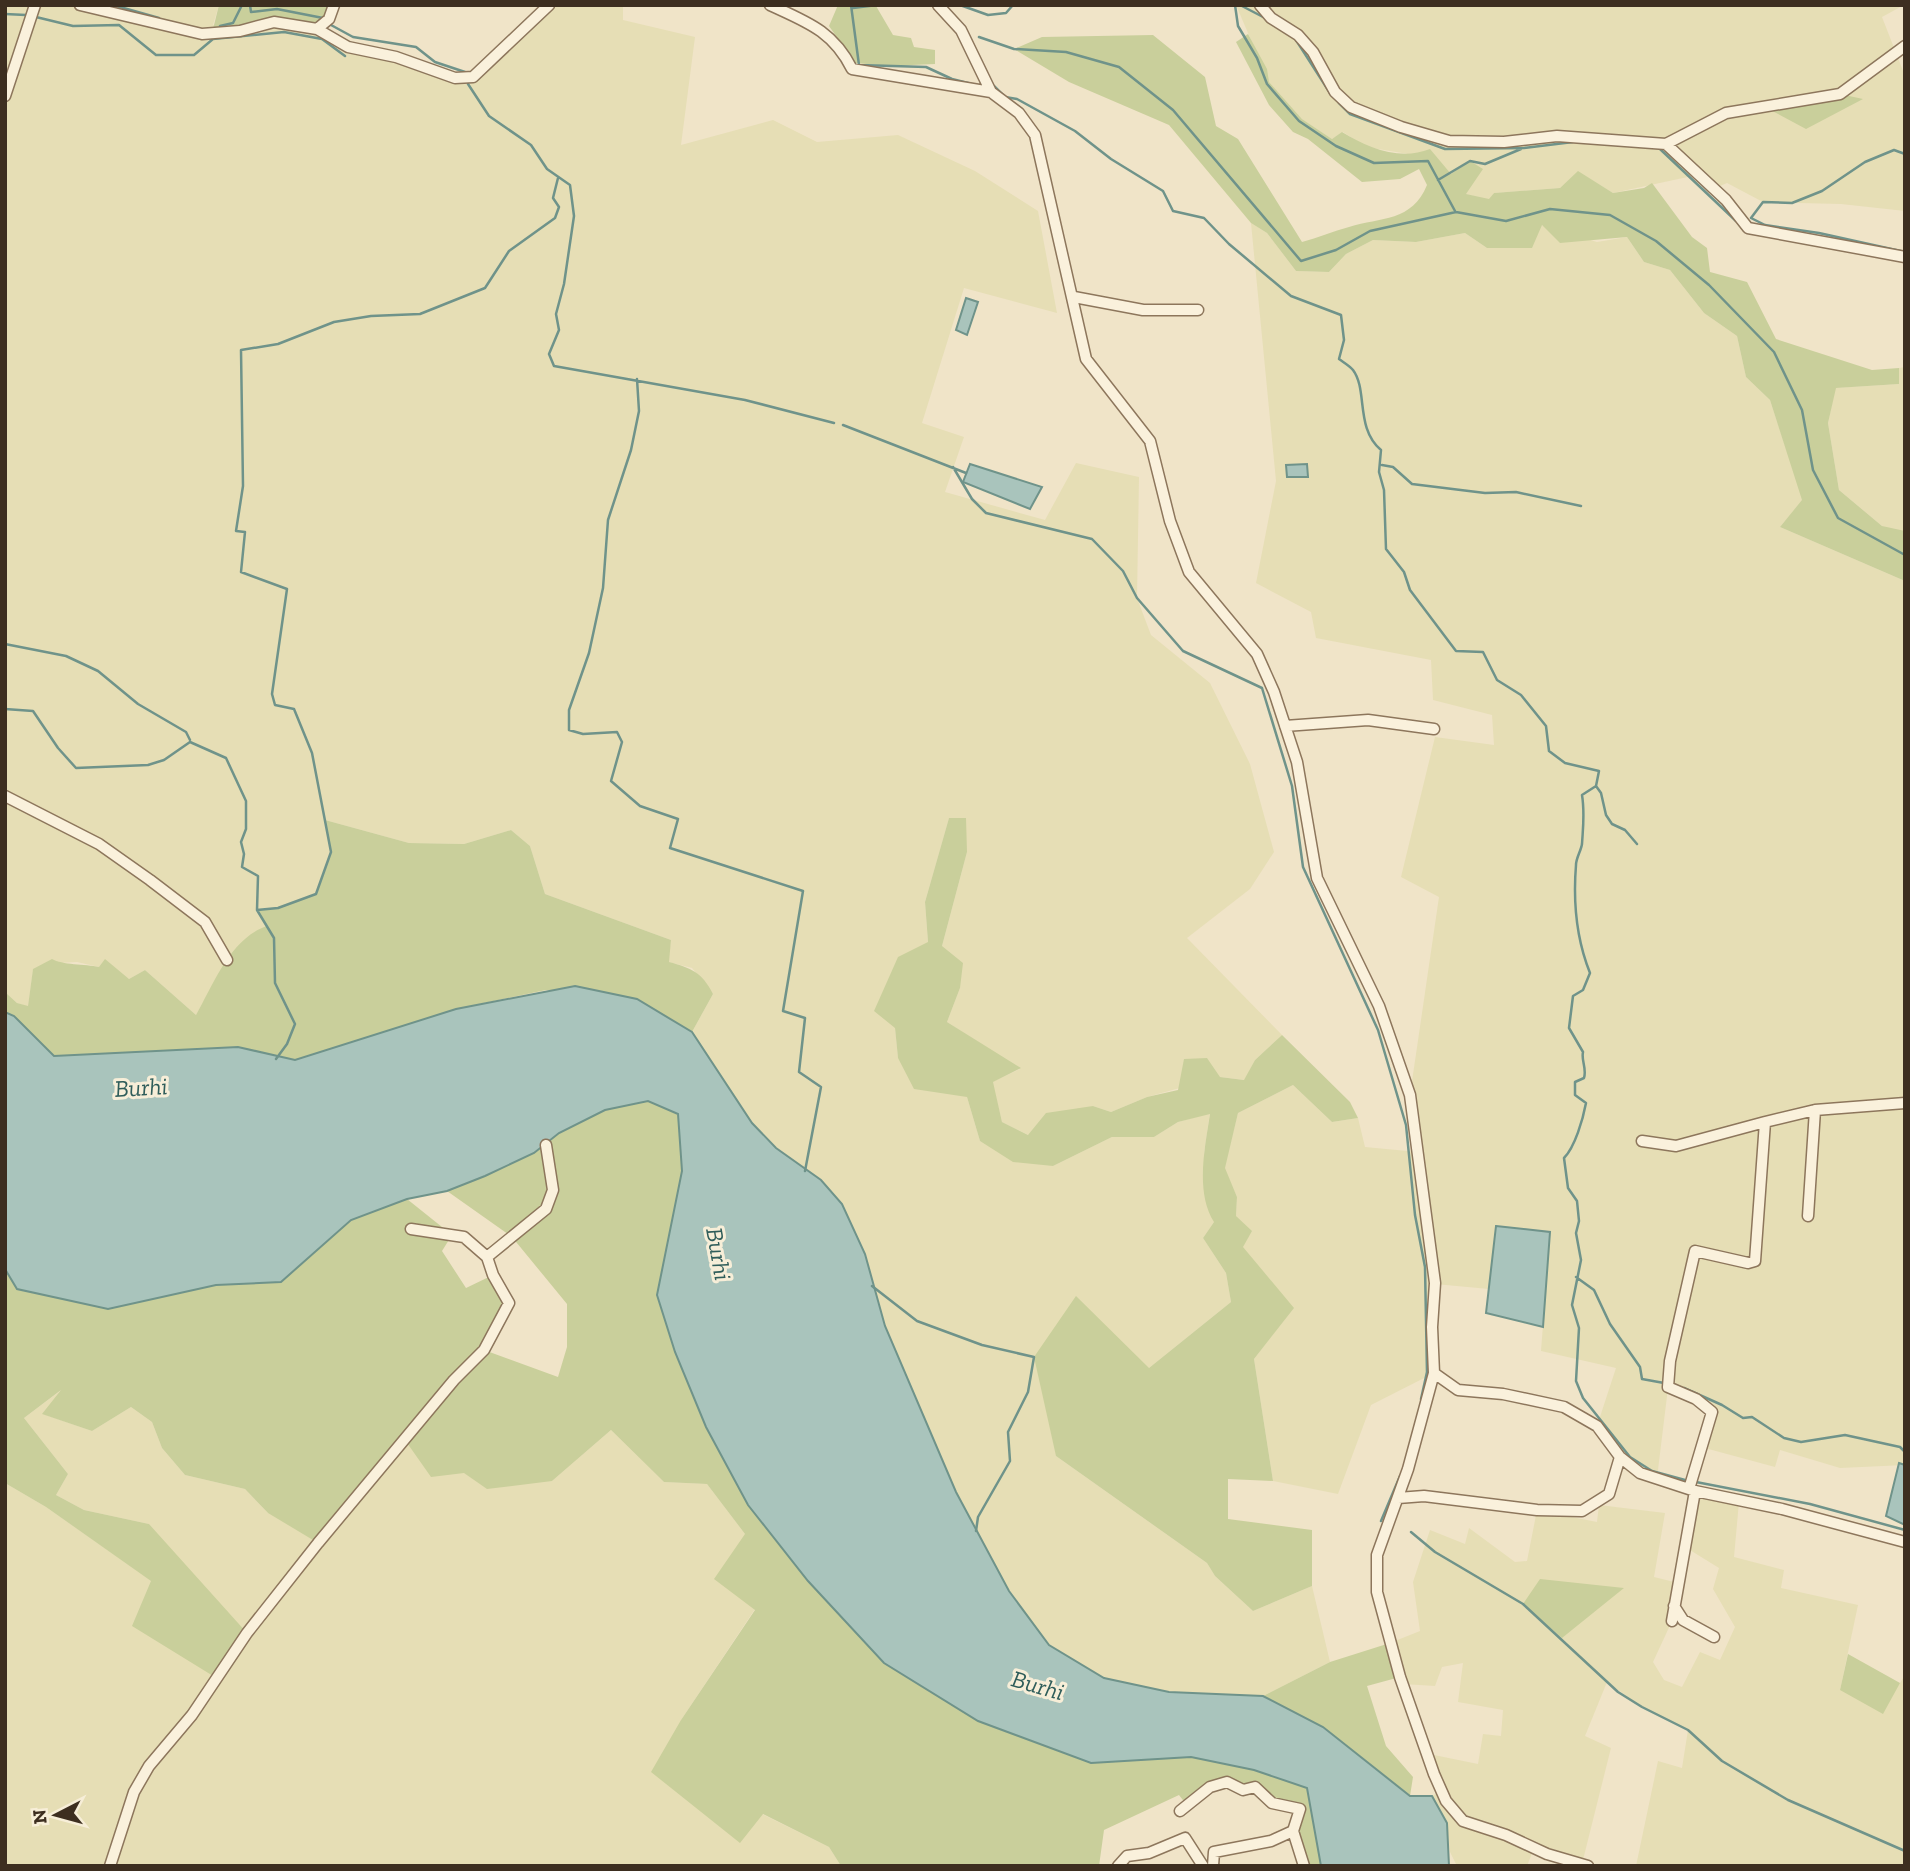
<svg xmlns="http://www.w3.org/2000/svg" width="1910" height="1871" viewBox="0 0 1910 1871" font-family="'Zilla Slab',serif">
<style>
.farmland{fill:#e6deb5}
.green{fill:#c9cf9b}
.water{fill:#a9c4bc;stroke:#6f938a;stroke-width:2}
.lines{fill:none;stroke-linecap:round;stroke-linejoin:round}
.stream{stroke:#6f938a;stroke-width:2.5}
.minor-casing{stroke:#8d765c;stroke-width:13}
.minor{stroke:#faf1dc;stroke-width:10}
.labels{text-anchor:middle;dominant-baseline:central;stroke-width:6;stroke-linejoin:round;paint-order:stroke}
.water-label{font-size:24px;font-style:italic;fill:#2f5d5a;stroke:#f7eed8}
</style>
<rect width="100%" height="100%" fill="#f0e4c8"/>
<path class="farmland" d="M 5,5 L 219,5 L 213,25 L 274,22 L 317,29 L 348,47 L 455,78 L 473,77 L 549,5 L 623,5 L 623,20 L 695,37 L 681,145 L 773,120 L 817,142 L 898,135 L 975,171 L 1038,211 L 1057,313 L 964,288 L 922,423 L 964,437 L 945,492 L 1045,520 L 1076,463 L 1139,477 L 1137,598 L 1151,635 L 1210,683 L 1250,764 L 1274,852 L 1250,889 L 1187,938 L 1282,1035 L 1255,1060 L 1245,1080 L 1220,1077 L 1147,1097 L 1111,1112 L 1093,1106 L 1028,1135 L 1002,1122 L 992,1082 L 1020,1069 L 947,1022 L 960,988 L 942,946 L 967,852 L 949,818 L 925,902 L 928,943 L 895,1028 L 898,1058 L 967,1097 L 980,1141 L 1053,1166 L 1112,1137 L 1154,1137 L 1178,1122 L 1210,1113 L 1204,1153 L 1214,1222 L 1203,1238 L 1226,1273 L 1231,1302 L 1149,1368 L 1056,1456 L 1207,1563 L 1215,1576 L 1253,1611 L 1312,1586 L 1330,1662 L 1263,1696 L 1169,1692 L 1104,1678 L 1049,1645 L 1009,1591 L 956,1492 L 885,1326 L 865,1254 L 821,1180 L 776,1148 L 752,1123 L 692,1032 L 713,994 L 692,968 L 668,962 L 671,940 L 545,894 L 530,846 L 511,830 L 464,844 L 409,843 L 325,820 L 331,852 L 316,894 L 278,908 L 258,910 L 267,926 L 227,960 L 196,1015 L 145,970 L 129,979 L 99,967 L 77,962 L 58,963 L 51,960 L 33,970 L 28,1007 L 17,1003 L 5,992 Z
M 1236,5 L 1904,5 L 1882,17 L 1905,76 L 1905,211 L 1841,204 L 1763,202 L 1727,183 L 1720,186 L 1697,175 L 1613,193 L 1578,172 L 1560,188 L 1494,193 L 1489,200 L 1465,194 L 1451,175 L 1414,155 L 1366,147 L 1343,132 L 1332,139 L 1302,119 L 1269,82 Z
M 1251,223 L 1267,233 L 1296,271 L 1329,272 L 1346,254 L 1373,240 L 1416,242 L 1465,233 L 1487,248 L 1541,225 L 1597,242 L 1627,237 L 1644,262 L 1670,270 L 1704,313 L 1737,336 L 1746,377 L 1770,400 L 1803,500 L 1780,527 L 1905,581 L 1905,1465 L 1840,1468 L 1780,1450 L 1775,1467 L 1701,1447 L 1712,1412 L 1668,1388 L 1657,1478 L 1640,1473 L 1597,1426 L 1616,1368 L 1541,1351 L 1550,1233 L 1496,1226 L 1489,1289 L 1435,1284 L 1434,1373 L 1371,1405 L 1338,1494 L 1273,1481 L 1254,1359 L 1293,1308 L 1242,1247 L 1236,1216 L 1237,1197 L 1224,1168 L 1238,1113 L 1293,1085 L 1332,1122 L 1358,1118 L 1365,1147 L 1418,1152 L 1410,1095 L 1439,897 L 1401,877 L 1435,737 L 1494,745 L 1492,715 L 1433,700 L 1431,660 L 1316,638 L 1311,612 L 1256,583 L 1276,481 Z
M 1905,367 L 1905,535 L 1882,526 L 1839,490 L 1828,423 L 1835,388 L 1899,384 L 1899,368 Z
M 64,1388 L 43,1414 L 92,1431 L 131,1407 L 152,1422 L 162,1448 L 185,1475 L 245,1489 L 268,1513 L 405,1439 L 464,1473 L 552,1481 L 611,1430 L 664,1482 L 707,1484 L 745,1534 L 755,1609 L 681,1720 L 739,1842 L 762,1814 L 829,1847 L 841,1866 L 5,1866 L 5,1483 L 46,1507 L 152,1581 L 218,1679 L 149,1524 L 84,1510 L 56,1495 L 68,1474 L 24,1418 Z
M 1695,1491 L 1739,1502 L 1734,1557 L 1784,1570 L 1781,1588 L 1858,1605 L 1840,1690 L 1900,1683 L 1905,1675 L 1905,1866 L 1636,1866 L 1658,1761 L 1682,1768 L 1688,1730 L 1642,1707 L 1607,1682 L 1585,1736 L 1611,1748 L 1582,1864 L 1534,1848 L 1527,1866 L 1457,1866 L 1450,1852 L 1447,1823 L 1432,1796 L 1441,1791 L 1429,1754 L 1478,1764 L 1483,1734 L 1501,1736 L 1503,1710 L 1458,1702 L 1463,1663 L 1442,1667 L 1435,1686 L 1403,1684 L 1390,1643 L 1420,1631 L 1413,1582 L 1430,1530 L 1465,1544 L 1469,1528 L 1515,1562 L 1527,1561 L 1537,1510 L 1597,1522 L 1599,1505 L 1665,1513 L 1654,1577 L 1678,1583 L 1672,1621 L 1653,1662 L 1664,1680 L 1682,1687 L 1700,1652 L 1720,1660 L 1735,1627 L 1713,1589 L 1719,1568 L 1685,1547 Z"/>
<path class="green" d="M 219,5 L 341,5 L 334,7 L 317,29 L 274,22 L 212,33 Z
M 838,5 L 876,6 L 893,35 L 911,38 L 914,47 L 935,50 L 935,64 L 889,66 L 855,63 L 829,26 Z
M 1248,34 L 1267,69 L 1269,82 L 1302,119 L 1332,139 L 1342,132 C 1368,148 1400,161 1430,149 L 1451,174 L 1470,161 L 1483,169 L 1466,194 L 1489,199 L 1494,193 L 1560,188 L 1578,171 L 1613,193 L 1644,188 L 1652,183 L 1692,237 L 1707,248 L 1710,272 L 1747,282 L 1776,339 L 1872,370 L 1899,368 L 1899,384 L 1836,388 L 1828,423 L 1839,490 L 1882,526 L 1905,531 L 1905,581 L 1780,527 L 1802,500 L 1770,400 L 1746,377 L 1737,336 L 1704,313 L 1670,270 L 1644,262 L 1627,237 L 1560,243 L 1542,225 L 1532,248 L 1487,248 L 1465,233 L 1416,242 L 1373,240 L 1346,254 L 1329,272 L 1296,271 L 1267,233 L 1251,223 L 1169,125 L 1069,82 L 1014,49 L 1042,37 L 1153,35 L 1205,77 L 1216,126 L 1238,139 L 1302,242 C 1318,238 1333,231 1349,227 C 1381,217 1412,222 1427,185 L 1419,169 L 1400,179 L 1362,182 L 1308,139 L 1293,132 L 1269,105 L 1236,42 Z
M 1840,94 L 1863,99 L 1806,129 L 1763,106 Z
M 949,818 L 966,818 L 967,852 L 942,946 L 963,963 L 960,988 L 947,1022 L 1021,1068 L 993,1082 L 1002,1122 L 1028,1135 L 1046,1113 L 1093,1106 L 1111,1112 L 1147,1097 L 1178,1090 L 1184,1059 L 1207,1058 L 1220,1077 L 1244,1080 L 1255,1060 L 1282,1035 L 1350,1102 L 1358,1118 L 1332,1122 L 1293,1085 L 1238,1113 L 1225,1168 L 1237,1197 L 1236,1216 L 1252,1231 L 1243,1247 L 1294,1308 L 1254,1359 L 1273,1481 L 1228,1479 L 1228,1519 L 1312,1530 L 1312,1586 L 1253,1611 L 1215,1576 L 1207,1563 L 1056,1456 L 1034,1357 L 1076,1296 L 1149,1368 L 1231,1302 L 1226,1273 L 1203,1238 L 1214,1222 C 1195,1192 1205,1147 1210,1114 L 1178,1122 L 1154,1137 L 1112,1137 L 1053,1166 L 1013,1162 L 980,1141 L 967,1097 L 914,1089 L 898,1058 L 895,1028 L 874,1011 L 898,957 L 928,942 L 925,902 Z
M 325,820 L 409,843 L 464,844 L 511,830 L 530,846 L 545,894 L 671,940 L 669,962 C 691,968 702,972 713,994 L 692,1032 L 637,999 L 546,990 L 456,1009 L 295,1061 L 238,1047 L 54,1056 L 14,1016 L 5,1012 L 5,992 L 17,1003 L 28,1006 L 33,969 L 52,959 C 62,965 85,964 99,967 L 105,959 L 129,979 L 145,970 L 196,1015 C 214,983 231,938 267,926 L 257,910 L 278,908 L 316,894 L 331,852 Z
M 648,1101 L 678,1114 L 682,1171 L 657,1295 L 675,1352 L 748,1505 L 808,1581 L 884,1663 L 978,1721 L 1091,1763 L 1191,1757 L 1254,1770 L 1308,1788 L 1321,1866 L 1304,1866 L 1293,1831 L 1299,1809 L 1272,1803 L 1255,1787 L 1229,1783 L 1186,1804 L 1179,1795 L 1104,1830 L 1099,1866 L 841,1866 L 829,1847 L 763,1814 L 740,1843 L 651,1772 L 681,1720 L 755,1610 L 714,1579 L 745,1534 L 707,1484 L 664,1482 L 611,1430 L 552,1481 L 487,1489 L 464,1473 L 431,1477 L 405,1440 L 318,1543 L 268,1513 L 245,1489 L 185,1475 L 162,1448 L 152,1422 L 131,1407 L 92,1431 L 42,1414 L 61,1390 L 24,1418 L 68,1474 L 56,1495 L 84,1510 L 149,1524 L 247,1633 L 218,1679 L 132,1626 L 151,1581 L 46,1507 L 5,1483 L 5,1269 L 17,1289 L 108,1309 L 216,1285 L 281,1282 L 351,1220 L 407,1199 L 452,1235 L 442,1251 L 466,1288 L 493,1275 L 509,1303 L 484,1350 L 558,1377 L 567,1347 L 567,1304 L 512,1237 L 447,1191 L 534,1153 L 559,1133 L 605,1110 Z
M 1540,1579 L 1624,1588 L 1562,1638 L 1523,1604 Z
M 1390,1643 L 1400,1677 L 1367,1686 L 1386,1746 L 1413,1777 L 1410,1796 L 1323,1727 L 1263,1696 L 1330,1662 Z
M 1848,1654 L 1900,1683 L 1883,1714 L 1840,1690 Z"/>
<path class="water" d="M 966,298 L 978,302 L 967,335 L 956,330 Z
M 970,464 L 1042,487 L 1030,509 L 963,482 Z
M 1307,464 L 1308,477 L 1287,477 L 1286,465 Z
M 575,986 L 637,999 L 692,1032 L 752,1123 L 776,1148 L 821,1180 L 842,1204 L 865,1254 L 885,1326 L 956,1492 L 1009,1591 L 1049,1645 L 1104,1678 L 1169,1692 L 1263,1696 L 1323,1727 L 1410,1796 L 1432,1796 L 1447,1823 L 1449,1866 L 1321,1866 L 1307,1788 L 1254,1770 L 1191,1757 L 1091,1763 L 978,1721 L 884,1663 L 808,1581 L 748,1505 L 706,1427 L 675,1352 L 657,1295 L 682,1171 L 678,1114 L 648,1101 L 605,1110 L 559,1133 L 534,1153 L 485,1176 L 447,1191 L 407,1199 L 351,1220 L 281,1282 L 216,1285 L 108,1309 L 17,1289 L 5,1269 L 5,1012 L 14,1016 L 54,1056 L 238,1047 L 295,1060 L 456,1009 Z
M 1496,1226 L 1550,1232 L 1543,1327 L 1486,1313 Z
M 1899,1463 L 1905,1465 L 1905,1525 L 1886,1516 Z"/>
<g class="lines">
<path class="stream" d="M 113,5 L 159,18
M 250,5 L 251,12 L 277,9 L 323,18
M 851,5 L 859,65 L 926,67 L 952,79 L 972,84
M 960,5 L 988,15 L 1006,13 L 1013,5
M 1235,5 L 1238,26 L 1257,58 L 1267,84 L 1299,121 L 1336,146 L 1374,163 L 1428,161 L 1455,211
M 1240,5 L 1265,18
M 853,8 L 877,5
M 5,14 L 26,15
M 36,17 L 73,26 L 119,25 L 156,55 L 194,55 L 213,39 L 284,32 L 322,39 L 345,56
M 331,25 L 353,37 L 416,47 L 435,62 L 465,72
M 220,26 L 233,23 L 242,5
M 979,37 L 1014,49 L 1066,52 L 1119,67 L 1173,110 L 1301,261 L 1336,250 L 1370,231 L 1456,212 L 1506,221 L 1550,209 L 1610,215 L 1656,241 L 1709,285 L 1774,352 L 1802,410 L 1813,470 L 1838,518 L 1905,555
M 1296,40 L 1330,93
M 468,84 L 489,116 L 531,145 L 547,169 L 570,185 L 574,216 L 564,284 L 556,314 L 559,330 L 549,354 L 554,366 L 745,400 L 834,423
M 994,86 L 1005,97 L 1017,99 L 1075,131 L 1111,159 L 1163,191 L 1173,211 L 1204,218 L 1229,244 L 1291,296 L 1341,315 L 1344,340 L 1339,359 C 1343,362 1350,366 1353,370 C 1368,390 1355,428 1381,450 L 1379,472 L 1384,490 L 1386,549 L 1404,572 L 1410,590 L 1456,651 L 1483,652 L 1497,680 L 1521,695 L 1546,726 L 1549,751 L 1565,763 L 1599,771 L 1596,786 L 1601,793 L 1606,815 L 1612,824 L 1625,830 L 1637,844
M 1339,103 L 1350,114 L 1445,149 L 1524,148 L 1573,142
M 1660,149 L 1736,221
M 1905,154 L 1894,150 L 1865,162 L 1822,191 L 1792,203 L 1763,202 L 1751,218 L 1765,225 L 1819,233 L 1905,252
M 1438,180 L 1470,161 L 1485,164 L 1521,149
M 637,379 L 639,411 L 631,450 L 608,520 L 603,588 L 589,653 L 569,710 L 569,730 L 583,734 L 617,732 L 622,742 L 611,781 L 640,806 L 678,819 L 670,848 L 803,891 L 783,1011 L 805,1018 L 799,1072 L 821,1087 L 805,1171
M 843,425 L 966,473
M 1382,465 L 1393,467 L 1412,484 L 1485,493 L 1516,492 L 1581,506
M 953,467 L 972,499 L 986,513 L 1092,539 L 1123,571 L 1137,598 L 1183,651 L 1262,688 L 1292,786 L 1303,867 L 1378,1030 L 1406,1125 L 1415,1215 L 1425,1267 L 1427,1372 L 1421,1399
M 5,644 L 66,656 L 98,671 L 138,704 L 186,732 L 190,740
M 5,709 L 33,711 L 58,748 L 76,768 L 148,765 L 164,760 L 190,742 L 226,758 L 246,801 L 246,829 L 241,842 L 244,854 L 242,867 L 258,876 L 257,910 L 274,938 L 275,983 L 295,1024 L 287,1044 L 276,1059
M 1596,786 L 1582,795 C 1585,813 1583,827 1582,844 C 1581,851 1576,858 1576,865 C 1573,902 1576,938 1590,973 L 1583,990 L 1573,996 L 1569,1028 L 1583,1052 C 1581,1061 1587,1068 1584,1078 L 1575,1082 L 1575,1095 L 1586,1103 C 1583,1119 1575,1147 1564,1158 L 1568,1188 L 1577,1201 L 1579,1221 L 1576,1233 L 1581,1260 L 1572,1305 L 1579,1328 L 1576,1381 L 1583,1398 L 1630,1457 L 1652,1471 L 1685,1480
M 257,910 L 278,908 L 316,894 L 331,852 L 312,753 L 294,709 L 275,705 L 272,694 L 287,589 L 241,572 L 245,532 L 236,531 L 243,486 L 241,350 L 278,344 L 334,322 L 371,316 L 420,314 L 485,288 L 509,251 L 555,218 L 559,207 L 553,198 L 558,178
M 1576,1277 L 1594,1290 L 1610,1324 L 1640,1367 L 1642,1379 L 1664,1383
M 872,1286 L 917,1321 L 982,1345 L 1034,1357 L 1028,1392 L 1008,1432 L 1010,1461 L 978,1517 L 976,1531
M 1684,1388 L 1722,1405 L 1743,1418 L 1752,1417 L 1784,1438 L 1801,1442 L 1845,1435 L 1900,1447 L 1905,1452
M 1696,1482 L 1810,1504 L 1905,1530
M 1381,1521 L 1400,1476
M 1411,1532 L 1435,1552 L 1523,1604 L 1618,1692 L 1642,1707 L 1688,1730 L 1722,1761 L 1788,1800 L 1905,1851"/>
<g class="minor-casing">
<path id="minor" d="M 80,5 L 202,34 L 240,31 L 274,22 L 317,29 L 348,47 L 396,57 L 455,78 L 473,77 L 549,5
M 770,5 C 807,22 833,31 852,69 L 991,92
M 938,5 L 961,30 L 991,92 L 1019,113 L 1035,135 L 1086,359 L 1150,441 L 1170,521 L 1189,572 L 1257,654 L 1274,692 L 1297,762 L 1317,878 L 1379,1006 L 1410,1095 L 1435,1283 L 1432,1327 L 1434,1373 L 1458,1390 L 1503,1394 L 1564,1407 L 1597,1426 L 1620,1457 L 1640,1473 L 1695,1491 L 1782,1509 L 1905,1542
M 1260,5 L 1271,18 L 1298,35 L 1313,52 L 1335,92 L 1351,107 L 1401,127 L 1449,141 L 1504,142 L 1557,136 L 1666,144 L 1726,113 L 1840,94 L 1905,46
M 317,29 L 329,19 L 334,5
M 5,96 L 35,5
M 1666,144 L 1726,200 L 1748,228 L 1905,257
M 1074,297 L 1143,310 L 1198,310
M 1285,726 L 1368,720 L 1434,729
M 5,796 L 99,844 L 150,880 L 205,922 L 227,960
M 1815,1110 L 1905,1103
M 1765,1122 L 1815,1110 L 1808,1216
M 1642,1141 L 1676,1146 L 1765,1122 L 1755,1261 L 1748,1263 L 1695,1251 L 1670,1361 L 1668,1387 L 1696,1399 L 1712,1412 L 1689,1489
M 487,1257 L 546,1209 L 553,1190 L 546,1145
M 1434,1373 L 1408,1469 L 1377,1555 L 1377,1592 L 1400,1677 L 1434,1774 L 1446,1801 L 1463,1821 L 1506,1835 L 1547,1854 L 1588,1866
M 1398,1498 L 1424,1496 L 1537,1510 L 1582,1511 L 1609,1494 L 1620,1457
M 1674,1606 L 1683,1620 L 1714,1637
M 1672,1621 L 1695,1491
M 1180,1811 L 1210,1787 L 1227,1782 L 1243,1790 L 1255,1787 L 1272,1803 L 1300,1809 L 1293,1831
M 110,1866 L 134,1792 L 149,1766 L 192,1715 L 247,1633 L 318,1543 L 454,1380 L 484,1350 L 509,1303 L 493,1275 L 487,1257 L 464,1237 L 411,1229
M 1118,1866 L 1127,1856 L 1149,1853 L 1185,1838 L 1203,1866
M 1213,1866 L 1214,1852 L 1271,1841 L 1293,1831 L 1304,1866"/>
</g>
<use href="#minor" class="minor"/>
</g>
<g class="labels">
<g class="water-label">
<text transform="translate(141 1087) rotate(-3)">Burhi</text>
<text transform="translate(719 1254) rotate(80)">Burhi</text>
<text transform="translate(1038 1685) rotate(16)">Burhi</text>
</g>
</g>
<rect width="1910" height="1871" fill="none" stroke="#3d2e20" stroke-width="14"/>
<g transform="translate(56 1815) rotate(264)" stroke="#f7eed8" stroke-width="5" paint-order="stroke">
<path d="M0-5L12 26L0 18L-12 26Z" fill="#3d2e20"/>
<text y="-10" font-size="19" font-weight="bold" text-anchor="middle" fill="#3d2e20">N</text>
</g>
</svg>
